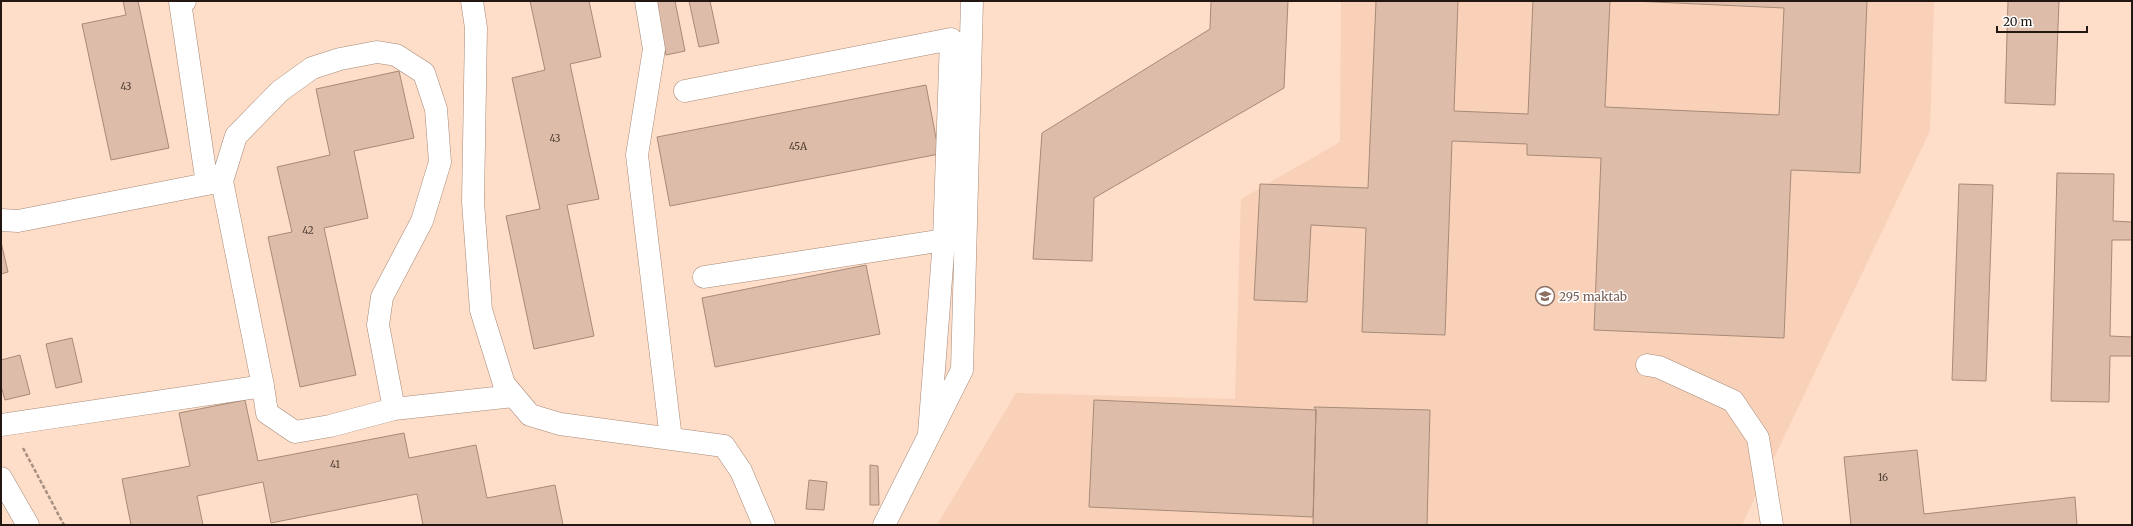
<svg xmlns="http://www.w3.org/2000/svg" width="2133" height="526" viewBox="0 0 2133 526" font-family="Merriweather,serif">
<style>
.built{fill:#f8d1b8}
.building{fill:#ddbda9;stroke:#a78a77}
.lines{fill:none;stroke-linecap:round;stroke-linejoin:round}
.minor-casing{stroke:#a68976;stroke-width:23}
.path{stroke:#a89081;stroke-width:2.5;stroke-dasharray:4 2;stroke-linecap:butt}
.minor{stroke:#fff;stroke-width:22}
.labels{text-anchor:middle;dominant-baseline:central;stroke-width:3;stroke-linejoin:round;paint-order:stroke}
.number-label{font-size:10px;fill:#524137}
.education-label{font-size:12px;fill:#785e54;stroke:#fff;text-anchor:start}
</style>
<rect width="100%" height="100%" fill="#feddc9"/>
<path class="built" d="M 1341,1 L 1934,1 L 1930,131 L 1742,525 L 937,525 L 1016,393 L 1235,399 L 1241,199 L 1340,142 Z"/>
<path class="building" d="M 123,1 L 138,1 L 169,148 L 111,160 L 82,24 L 126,15 Z
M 530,1 L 589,1 L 601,57 L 570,64 L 599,199 L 567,205 L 594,336 L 534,349 L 506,216 L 540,209 L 512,78 L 545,70 Z
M 655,1 L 675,1 L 685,51 L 666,55 Z
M 689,1 L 710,1 L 719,43 L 699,47 Z
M 1211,1 L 1288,1 L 1284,88 L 1094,198 L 1092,261 L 1033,259 L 1042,133 L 1210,29 Z
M 1376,1 L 1458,1 L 1454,111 L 1528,114 L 1533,1 L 1610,1 L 1605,107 L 1779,115 L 1784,8 L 1633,1 L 1867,1 L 1860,173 L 1791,170 L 1784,338 L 1594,330 L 1601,158 L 1527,155 L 1527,144 L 1452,141 L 1445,335 L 1362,332 L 1366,228 L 1311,225 L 1307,302 L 1254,300 L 1260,184 L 1368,188 Z
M 2008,1 L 2059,1 L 2055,105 L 2005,103 Z
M 399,71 L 414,138 L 354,151 L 368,218 L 324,228 L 356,375 L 300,387 L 268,237 L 292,232 L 277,167 L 330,155 L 316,89 Z
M 926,85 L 939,154 L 670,206 L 657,137 Z
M 2057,173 L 2114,174 L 2113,221 L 2132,222 L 2132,240 L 2112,240 L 2110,336 L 2132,337 L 2132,356 L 2110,356 L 2109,402 L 2051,401 Z
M 1959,184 L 1993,185 L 1986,381 L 1952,380 Z
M 1,242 L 8,272 L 1,274 Z
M 866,265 L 880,334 L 715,367 L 702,298 Z
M 72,338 L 82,382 L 56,388 L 46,344 Z
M 20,355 L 30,394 L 5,400 L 1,386 L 1,360 Z
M 245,400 L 258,461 L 404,433 L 409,458 L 476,445 L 487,498 L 555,485 L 563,525 L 423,525 L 417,494 L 271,523 L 263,482 L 197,496 L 203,525 L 131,525 L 122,479 L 190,466 L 179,413 Z
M 1094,400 L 1316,410 L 1313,517 L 1089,507 Z
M 1314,407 L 1430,410 L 1427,525 L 1313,525 L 1316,410 Z
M 1917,450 L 1924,514 L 2075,497 L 2077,525 L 1851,525 L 1844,457 Z
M 870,465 L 878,466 L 879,505 L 870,505 Z
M 809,480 L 827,482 L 824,510 L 806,509 Z"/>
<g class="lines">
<g class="minor-casing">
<path id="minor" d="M 185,1 L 180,2 L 207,184
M 472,1 L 476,28 L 473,202 L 481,310 L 504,384 L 530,415 L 560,424 L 724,446 L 741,471 L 764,525
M 646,1 L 654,49 L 637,155 L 671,439
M 685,91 L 951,39 L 944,240 L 929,434
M 1,220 L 18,221 L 222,181
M 704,277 L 944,240
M 1647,365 L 1659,367 L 1733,401 L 1758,438 L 1772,525
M 263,386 L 267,413 L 295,432 L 330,426 L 394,409 L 514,396
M 1,425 L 263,386 L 222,181 L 236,136 L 280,91 L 312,68 L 340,59 L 377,52 L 396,55 L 424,73 L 436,109 L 440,162 L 422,221 L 382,297 L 378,325 L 394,409
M 1,478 L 28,525
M 884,525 L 962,370 L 972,1"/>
</g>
<path class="path" d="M 23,448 L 64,525"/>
<use href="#minor" class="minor"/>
</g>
<defs>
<g id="school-ring" transform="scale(1)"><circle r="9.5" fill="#fff" stroke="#8d6e63" stroke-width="1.5"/><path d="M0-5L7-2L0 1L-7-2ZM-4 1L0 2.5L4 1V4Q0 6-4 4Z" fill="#8d6e63"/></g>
</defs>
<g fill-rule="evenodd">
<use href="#school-ring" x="1545" y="296"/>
</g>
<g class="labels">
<g class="number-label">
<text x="126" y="86">43</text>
<text x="555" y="138">43</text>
<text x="798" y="146">45А</text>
<text x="308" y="230">42</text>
<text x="335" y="464">41</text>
<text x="1883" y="477">16</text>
</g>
<g class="education-label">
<text x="1559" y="296">295 maktab</text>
</g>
</g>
<rect width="2133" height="526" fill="none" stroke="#231811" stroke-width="4"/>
<path d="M1997 26v6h90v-6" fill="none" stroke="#231811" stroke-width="2"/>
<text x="2003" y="26" font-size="12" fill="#231811" stroke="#ffffff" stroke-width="3" paint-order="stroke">20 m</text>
</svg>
